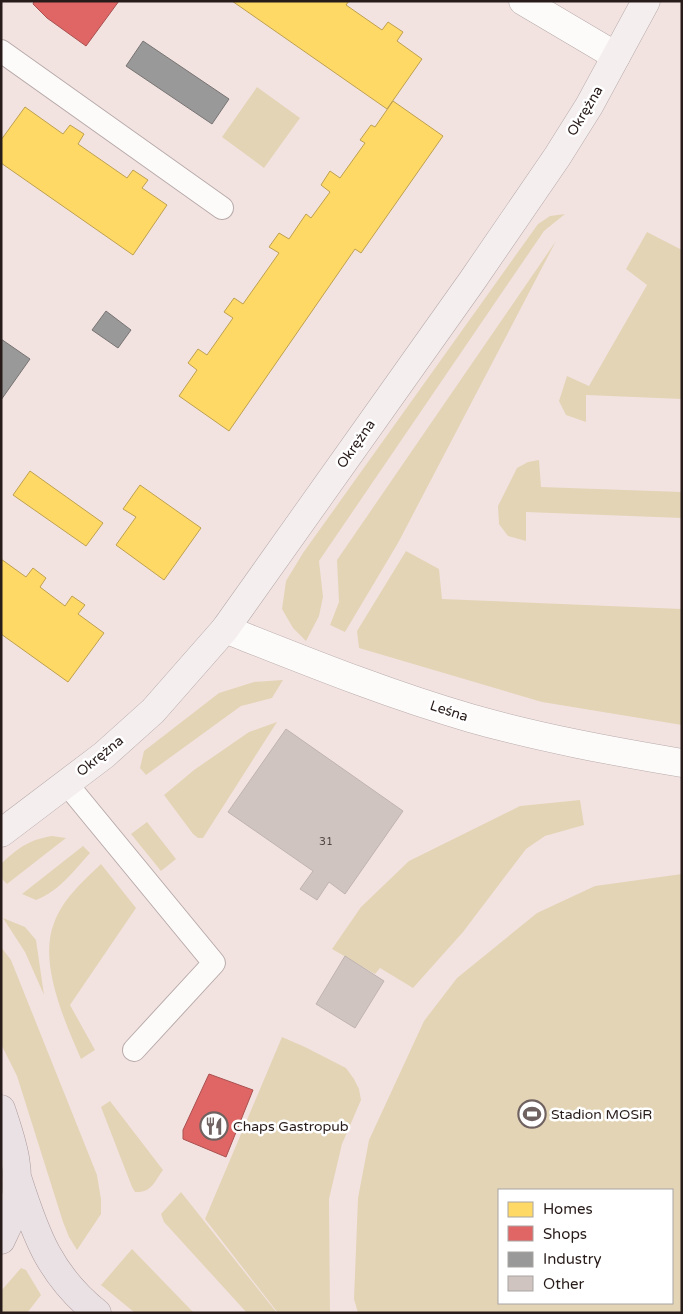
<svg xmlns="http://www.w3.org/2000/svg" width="683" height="1314" viewBox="0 0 683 1314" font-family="'Varela Round',sans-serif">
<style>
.green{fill:#e3d4b6;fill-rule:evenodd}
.homes{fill:#ffd966;stroke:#bea04f}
.shops{fill:#e06666;stroke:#a9504f}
.industry{fill:#999;stroke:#777473}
.building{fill:#cfc4bf;stroke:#bfb4b0}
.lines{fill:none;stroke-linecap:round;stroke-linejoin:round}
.lane-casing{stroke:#b8abaa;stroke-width:24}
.street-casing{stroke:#b8abaa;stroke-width:29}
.secondary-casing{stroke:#b8abaa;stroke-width:29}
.primary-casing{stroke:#ad9c9e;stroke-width:29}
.lane{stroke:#fdfbfa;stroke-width:22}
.street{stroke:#fdfbfa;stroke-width:28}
.secondary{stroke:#f4eeef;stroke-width:28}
.primary{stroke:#eae1e4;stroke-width:28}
.labels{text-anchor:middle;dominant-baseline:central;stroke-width:5;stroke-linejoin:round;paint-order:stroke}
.number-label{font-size:11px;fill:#524643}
.street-label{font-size:14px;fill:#281c1a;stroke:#fff}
.poi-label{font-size:14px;fill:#281c1a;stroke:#fff;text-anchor:start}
</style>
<rect width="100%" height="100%" fill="#f2e3e1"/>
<path class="green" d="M 257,87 L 300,118 L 264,168 L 222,137 Z
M 565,214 L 544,231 L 319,561 L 323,597 L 319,616 L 306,641 L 293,628 L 282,609 L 286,581 L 303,553 L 538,224 L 550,216 Z
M 647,232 L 682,250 L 682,399 L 586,395 L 586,422 L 566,415 L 559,401 L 567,376 L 589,386 L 647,285 L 626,269 Z
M 556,241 L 398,543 L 345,632 L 330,625 L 339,602 L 337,560 Z
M 539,460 L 541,487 L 682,492 L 682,518 L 526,512 L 526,541 L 508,536 L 499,524 L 498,506 L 517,468 L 528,462 Z
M 406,551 L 439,569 L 442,599 L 682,609 L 682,725 L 542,702 L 359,648 L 357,631 Z
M 283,680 L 272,698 L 241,706 L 146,775 L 140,768 L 144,751 L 219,693 L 254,682 Z
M 277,722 L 203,838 L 198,838 L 193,834 L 164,795 L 194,770 L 249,732 Z
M 580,800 L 584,825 L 545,836 L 526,849 L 463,932 L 413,988 L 380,968 L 375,974 L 332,949 L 361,907 L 409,861 L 520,806 Z
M 147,822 L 176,859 L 161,871 L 131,834 Z
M 52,836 L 66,838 L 7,884 L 1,878 L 1,864 C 18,848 28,840 52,836 Z
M 83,846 L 90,853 C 73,872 59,891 36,900 L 22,894 Z
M 101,864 L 136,908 L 70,1005 L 95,1050 L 81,1059 C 65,1022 38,963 54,923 C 63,899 83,881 101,864 Z
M 682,874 L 682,1313 L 358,1313 L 354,1299 L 358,1198 L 369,1140 L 424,1021 L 457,978 L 537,913 L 595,886 ZM 672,1190 L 672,1303 L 499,1303 L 499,1190 Z
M 3,918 L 25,927 L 36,940 L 44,995 L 25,952 Z
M 1,947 L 11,960 L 97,1175 L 101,1199 L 101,1214 L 77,1250 L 69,1237 L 63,1222 L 17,1076 L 1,1044 Z
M 282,1037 L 305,1047 L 346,1068 L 354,1079 L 359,1089 L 361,1100 L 342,1144 L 329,1199 L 330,1313 L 278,1313 L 205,1219 Z
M 110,1101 L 163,1170 C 154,1182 152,1193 135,1192 L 132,1187 L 101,1107 Z
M 181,1192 L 277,1313 L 247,1313 L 164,1222 L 161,1214 Z
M 132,1249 L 194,1313 L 135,1313 L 101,1285 Z
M 21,1268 L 26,1270 L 41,1295 L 27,1313 L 1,1312 L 1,1291 Z"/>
<path class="homes" d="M 232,1 L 349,1 L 346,5 L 382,30 L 388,22 L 403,32 L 397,41 L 422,59 L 387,109 Z
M 393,101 L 443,136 L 361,253 L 355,249 L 229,431 L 179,396 L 197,370 L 188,363 L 198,349 L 207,355 L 233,318 L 224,312 L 234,298 L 243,304 L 279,253 L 269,247 L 279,233 L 289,239 L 306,214 L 311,218 L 330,192 L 321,185 L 330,171 L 340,178 L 365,143 L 360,140 L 371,125 L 375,127 Z
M 25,107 L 63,134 L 70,125 L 84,134 L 78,144 L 127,178 L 133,170 L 148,180 L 142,188 L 167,205 L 133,255 L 1,163 L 1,140 Z
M 30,471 L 103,523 L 86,546 L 13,495 Z
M 140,485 L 201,528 L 164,580 L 116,545 L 136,517 L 123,509 Z
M 1,559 L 26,577 L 33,568 L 46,578 L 40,587 L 65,606 L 72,596 L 85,605 L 78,614 L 104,633 L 68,682 L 1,634 Z"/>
<path class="shops" d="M 34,1 L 119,1 L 86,46 L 47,18 L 33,4 Z
M 209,1074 L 253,1090 L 226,1157 L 183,1139 L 183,1130 Z"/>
<path class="industry" d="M 143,41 L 229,99 L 212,124 L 126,66 Z
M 106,311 L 131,330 L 118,348 L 92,330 Z
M 1,339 L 30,359 L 1,400 Z"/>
<path class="building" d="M 286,729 L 403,811 L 345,894 L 329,882 L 317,900 L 300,889 L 313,871 L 228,812 Z
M 345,956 L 384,981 L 355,1028 L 316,1004 Z"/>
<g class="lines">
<g class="lane-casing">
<path id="lane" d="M 1,51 L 222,208
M 66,783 L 214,963 L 134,1050"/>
</g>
<g class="street-casing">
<path id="street" d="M 523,1 L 616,56
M 225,629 C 306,661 387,694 470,718 C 540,738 611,751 682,763"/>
</g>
<g class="secondary-casing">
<path id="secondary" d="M 1,833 L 104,755 L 153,711 L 225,629 L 472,281 L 557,157 L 589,106 L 646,1"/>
</g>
<g class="primary-casing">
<path id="primary" d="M 1,1109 C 13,1144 23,1174 13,1211 C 11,1221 5,1231 1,1240
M 18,1180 C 36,1236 50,1275 97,1313"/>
</g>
<use href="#lane" class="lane"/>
<use href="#street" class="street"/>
<use href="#secondary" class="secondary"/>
<use href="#primary" class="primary"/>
</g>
<defs>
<g id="stadium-ring" transform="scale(1.4375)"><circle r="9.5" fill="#fff" stroke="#6f6260" stroke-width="1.5"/><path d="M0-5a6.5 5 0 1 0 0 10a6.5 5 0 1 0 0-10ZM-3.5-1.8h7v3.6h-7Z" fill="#6f6260"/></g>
<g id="restaurant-ring" transform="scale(1.4375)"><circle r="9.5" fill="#fff" stroke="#6f6260" stroke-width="1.5"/><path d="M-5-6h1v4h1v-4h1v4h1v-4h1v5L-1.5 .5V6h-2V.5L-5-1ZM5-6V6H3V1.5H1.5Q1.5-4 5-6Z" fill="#6f6260"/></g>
</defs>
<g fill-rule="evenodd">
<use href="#stadium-ring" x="532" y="1114"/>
<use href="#restaurant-ring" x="214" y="1126"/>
</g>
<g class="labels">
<g class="number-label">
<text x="326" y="841">31</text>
</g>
<g class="street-label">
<text transform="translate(585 111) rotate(-59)">Okrężna</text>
<text transform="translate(356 444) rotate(-55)">Okrężna</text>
<text transform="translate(449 711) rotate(18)">Leśna</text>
<text transform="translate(100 756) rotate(-39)">Okrężna</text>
</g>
<g class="poi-label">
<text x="551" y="1114">Stadion MOSiR</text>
<text x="233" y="1126">Chaps Gastropub</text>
</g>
</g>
<rect width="683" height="1314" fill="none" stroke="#281c1a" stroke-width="5"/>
<rect x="498" y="1189" width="175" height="115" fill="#ffffff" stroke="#a9a4a3"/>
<rect x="508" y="1202" width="25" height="15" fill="#ffd966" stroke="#a9a4a3"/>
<text x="543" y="1214" font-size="15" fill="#281c1a">Homes</text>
<rect x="508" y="1226" width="25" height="15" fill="#e06666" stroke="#a9a4a3"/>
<text x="543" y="1239" font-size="15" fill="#281c1a">Shops</text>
<rect x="508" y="1252" width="25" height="15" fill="#999999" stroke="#a9a4a3"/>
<text x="543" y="1264" font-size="15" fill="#281c1a">Industry</text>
<rect x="508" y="1276" width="25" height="15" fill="#cfc4bf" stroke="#a9a4a3"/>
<text x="543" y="1289" font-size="15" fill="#281c1a">Other</text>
</svg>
